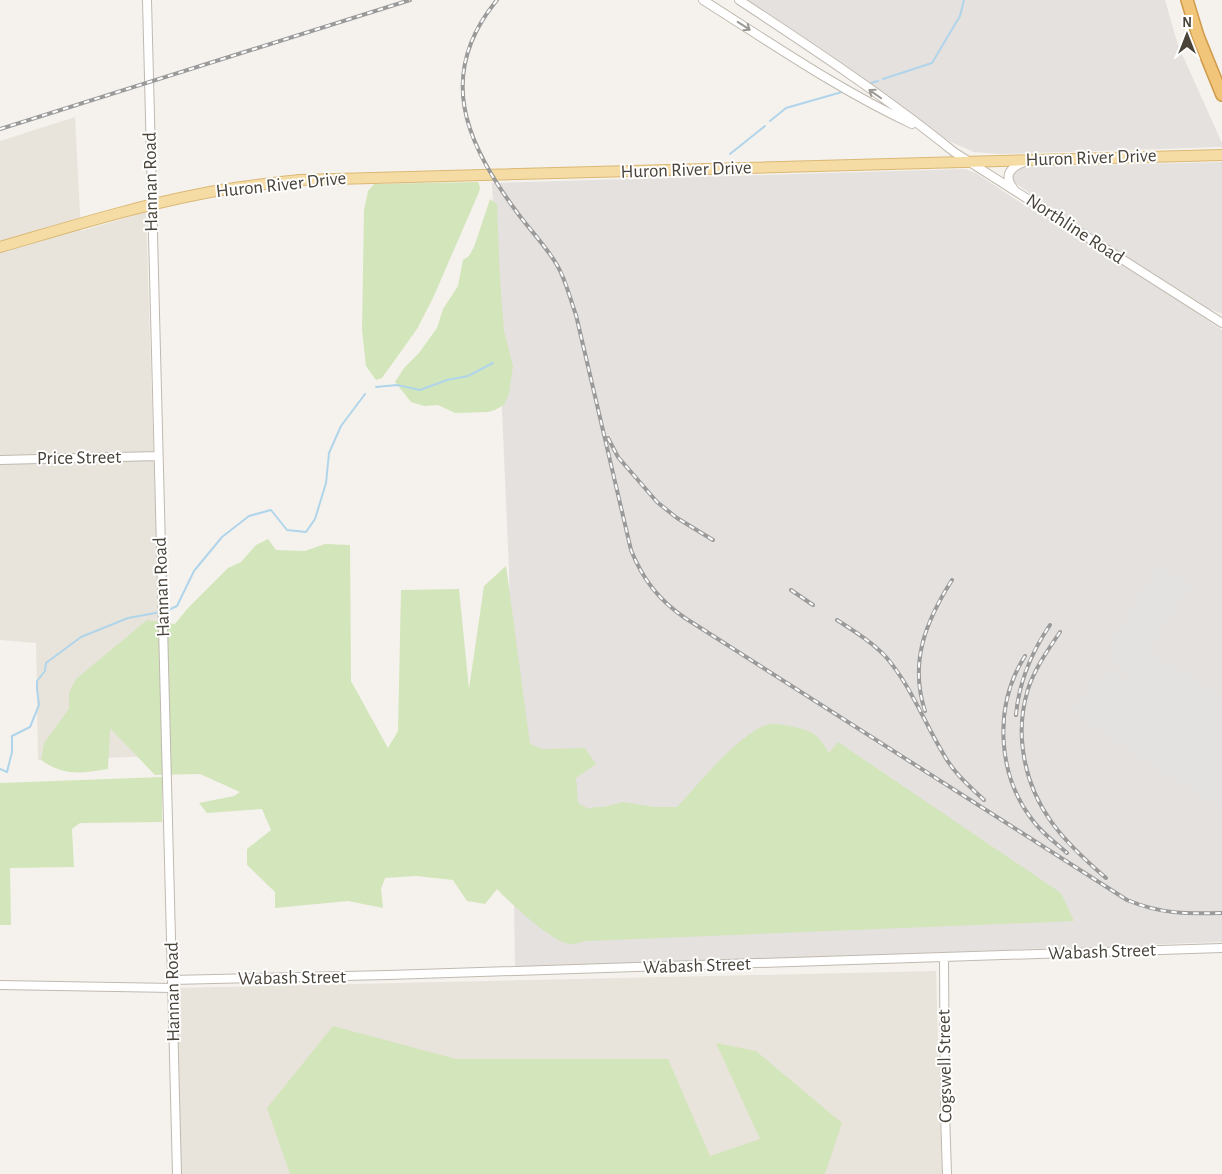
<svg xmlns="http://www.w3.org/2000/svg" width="1222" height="1174" viewBox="0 0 1222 1174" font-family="'Alegreya Sans',sans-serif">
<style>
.residential{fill:#e8e4db}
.industrial{fill:#e5e1de}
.green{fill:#d3e5ba}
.parking{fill:#e4e2e0}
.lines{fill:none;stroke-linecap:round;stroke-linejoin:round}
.stream{stroke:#b0d5eb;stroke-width:2}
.minor-casing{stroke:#c0b9b0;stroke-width:10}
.major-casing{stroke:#dab875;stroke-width:12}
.highway-casing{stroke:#d09b4b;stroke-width:14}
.minor{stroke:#fff;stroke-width:8}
.major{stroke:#f5dca5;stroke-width:10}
.highway{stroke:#f1c67b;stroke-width:11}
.rail-casing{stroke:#9a9a9a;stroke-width:4}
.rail{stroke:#fff;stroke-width:2;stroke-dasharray:5.5;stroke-linecap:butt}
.oneway{stroke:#9b9893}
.labels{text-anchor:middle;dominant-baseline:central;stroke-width:4;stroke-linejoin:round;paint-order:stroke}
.street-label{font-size:19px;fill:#49433a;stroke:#fff}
</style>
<rect width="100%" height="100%" fill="#f5f2ed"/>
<path class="residential" d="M 75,117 L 81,231 L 146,212 L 163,756 L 38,760 L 36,643 L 0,640 L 0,141 Z
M 936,971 L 942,1174 L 179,1174 L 173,988 Z"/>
<path class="industrial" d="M 737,0 L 1165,0 L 1178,45 L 1222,143 L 1222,147 L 1000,154 L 974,152 L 951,142 L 935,132 Z
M 1222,162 L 1222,314 L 1207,308 L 1053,210 L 1014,182 L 1012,177 L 1014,171 L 1019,168 L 1024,167 Z
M 965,169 L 976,173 L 1024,205 L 1051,218 L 1154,284 L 1222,330 L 1222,942 L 515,968 L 509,570 L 492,183 Z"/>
<path class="green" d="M 478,182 L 480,187 L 479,192 L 433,298 L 417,329 L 382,378 L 376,380 L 366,366 L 362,330 L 364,210 L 368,191 L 374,184 Z
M 490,199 L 497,204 L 500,281 L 504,331 L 513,366 L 509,394 L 504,405 L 495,410 L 488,412 L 455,413 L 438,405 L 424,406 L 411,402 L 395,382 L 404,368 L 419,353 L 437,328 L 443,309 L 458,286 L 463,260 L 469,256 L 474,247 Z
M 268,539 L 276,550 L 305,551 L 325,544 L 350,545 L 351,681 L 388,748 L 398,731 L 401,590 L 459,589 L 469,689 L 484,586 L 506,566 L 530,744 L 542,749 L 585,748 L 596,764 L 576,778 L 578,803 L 589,809 L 595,807 L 604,807 L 623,802 L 654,807 L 677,807 C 698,785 742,729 771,724 C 778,723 787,726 794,727 C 814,731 820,737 829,753 L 838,742 L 1061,893 L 1074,921 L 586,941 C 581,942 575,944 570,944 C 553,943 509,902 497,889 L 485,904 L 467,901 L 453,880 L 416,876 L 385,878 L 381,889 L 383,908 L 348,901 L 275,908 L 275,892 L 247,865 L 247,849 L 271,830 L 262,809 L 207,813 L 199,803 L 234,796 L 240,792 L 200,774 L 155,775 L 110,728 L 108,769 C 82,773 65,777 41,760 L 44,743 L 69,709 L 69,693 L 76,679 L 147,620 L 175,624 L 187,609 L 228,568 L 241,562 L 256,545 Z
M 162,777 L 162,822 L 80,823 L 72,829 L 74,867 L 10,868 L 11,925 L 0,925 L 0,783 Z
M 333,1026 L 456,1059 L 668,1059 L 710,1156 L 760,1139 L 716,1043 L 756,1051 L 842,1123 L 825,1174 L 290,1174 L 267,1108 Z"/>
<path class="parking" d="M 1159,565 L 1191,585 L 1148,650 L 1222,697 L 1222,810 L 1071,713 L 1092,681 L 1101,680 L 1108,670 L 1126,681 L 1130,676 L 1110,663 L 1116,654 L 1106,647 Z"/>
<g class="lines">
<path class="stream" d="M 883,79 L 932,63 L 960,16 L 964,0
M 868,84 L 878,81
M 770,121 L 786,108 L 842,92
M 730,154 L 765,126
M 376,387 L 397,385 L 420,390 L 447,380 L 468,376 L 493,363
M 166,611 L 177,606 L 194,571 L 222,537 L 249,516 L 271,510 L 287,530 L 306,532 L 315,519 L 326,483 L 329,453 L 341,426 L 365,394
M 0,769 L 7,772 L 12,752 L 12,736 L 30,727 L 39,705 L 37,689 L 37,681 L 45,671 L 46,663 L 81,637 L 128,618 L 161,612"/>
<g class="minor-casing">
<path id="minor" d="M 147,0 L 177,1174
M 703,0 C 771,43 839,90 912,124
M 739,0 C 812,48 886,97 954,152 L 1222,323
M 1013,188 C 1003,175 1011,167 1024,162
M 0,460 L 158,456
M 944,958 L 945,1113 L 947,1174
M 172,980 L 389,975 L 1222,948
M 0,985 L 173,988"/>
</g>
<g class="major-casing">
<path id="major" d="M 0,247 C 66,228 133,207 200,194 C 233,187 266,184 299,180 L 1222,155"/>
</g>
<g class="highway-casing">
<path id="highway" d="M 1187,0 L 1198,36 L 1222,95"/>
</g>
<use href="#minor" class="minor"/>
<use href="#major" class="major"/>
<use href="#highway" class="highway"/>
<g class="rail-casing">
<path id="rail" d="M 497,0 C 436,74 465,142 516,211 C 529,229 546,246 557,265 C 566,280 570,299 576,315 L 631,550 C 643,580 659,600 685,618 L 1127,900 C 1161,914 1186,914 1222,913
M 0,129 L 410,0
M 608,438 L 618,457 L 657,502 L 677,518 L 713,540
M 791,590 L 813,605
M 837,620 C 854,631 872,642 886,657 C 911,686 924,722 944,755 C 954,773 969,786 984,800
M 1060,632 C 1048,650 1035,668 1028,689 C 1022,709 1020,729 1023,750 C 1030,807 1064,842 1106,878
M 1025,656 C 993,706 997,776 1034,822 C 1043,834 1056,843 1067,853
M 925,711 C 909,662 926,621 952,580
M 1016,715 C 1019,681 1031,653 1050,625"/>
</g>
<use href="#rail" class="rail"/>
</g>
<defs><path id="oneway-shaft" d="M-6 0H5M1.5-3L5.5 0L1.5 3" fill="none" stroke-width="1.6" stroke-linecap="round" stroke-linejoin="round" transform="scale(1.25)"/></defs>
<g class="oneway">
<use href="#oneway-shaft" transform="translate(744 26) rotate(33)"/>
<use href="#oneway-shaft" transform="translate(875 94) rotate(-145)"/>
</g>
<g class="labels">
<g class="street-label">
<text transform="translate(1091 158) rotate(-2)">Huron River Drive</text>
<text transform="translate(686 170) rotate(-2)">Huron River Drive</text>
<text transform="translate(151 182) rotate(-91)">Hannan Road</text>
<text transform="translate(281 185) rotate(-6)">Huron River Drive</text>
<text transform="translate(1075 229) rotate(33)">Northline Road</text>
<text transform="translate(79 458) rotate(-1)">Price Street</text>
<text transform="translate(162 587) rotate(-92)">Hannan Road</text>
<text transform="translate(1102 952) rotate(-2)">Wabash Street</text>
<text transform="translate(697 966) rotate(-2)">Wabash Street</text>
<text transform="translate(292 978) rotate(-1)">Wabash Street</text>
<text transform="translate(173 992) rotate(-91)">Hannan Road</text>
<text transform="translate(945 1066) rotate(-91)">Cogswell Street</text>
</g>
</g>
<g transform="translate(1187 35)" stroke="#ffffff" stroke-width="4" paint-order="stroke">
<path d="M0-4L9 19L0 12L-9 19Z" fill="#49433a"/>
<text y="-8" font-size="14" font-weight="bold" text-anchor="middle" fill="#49433a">N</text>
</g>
</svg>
